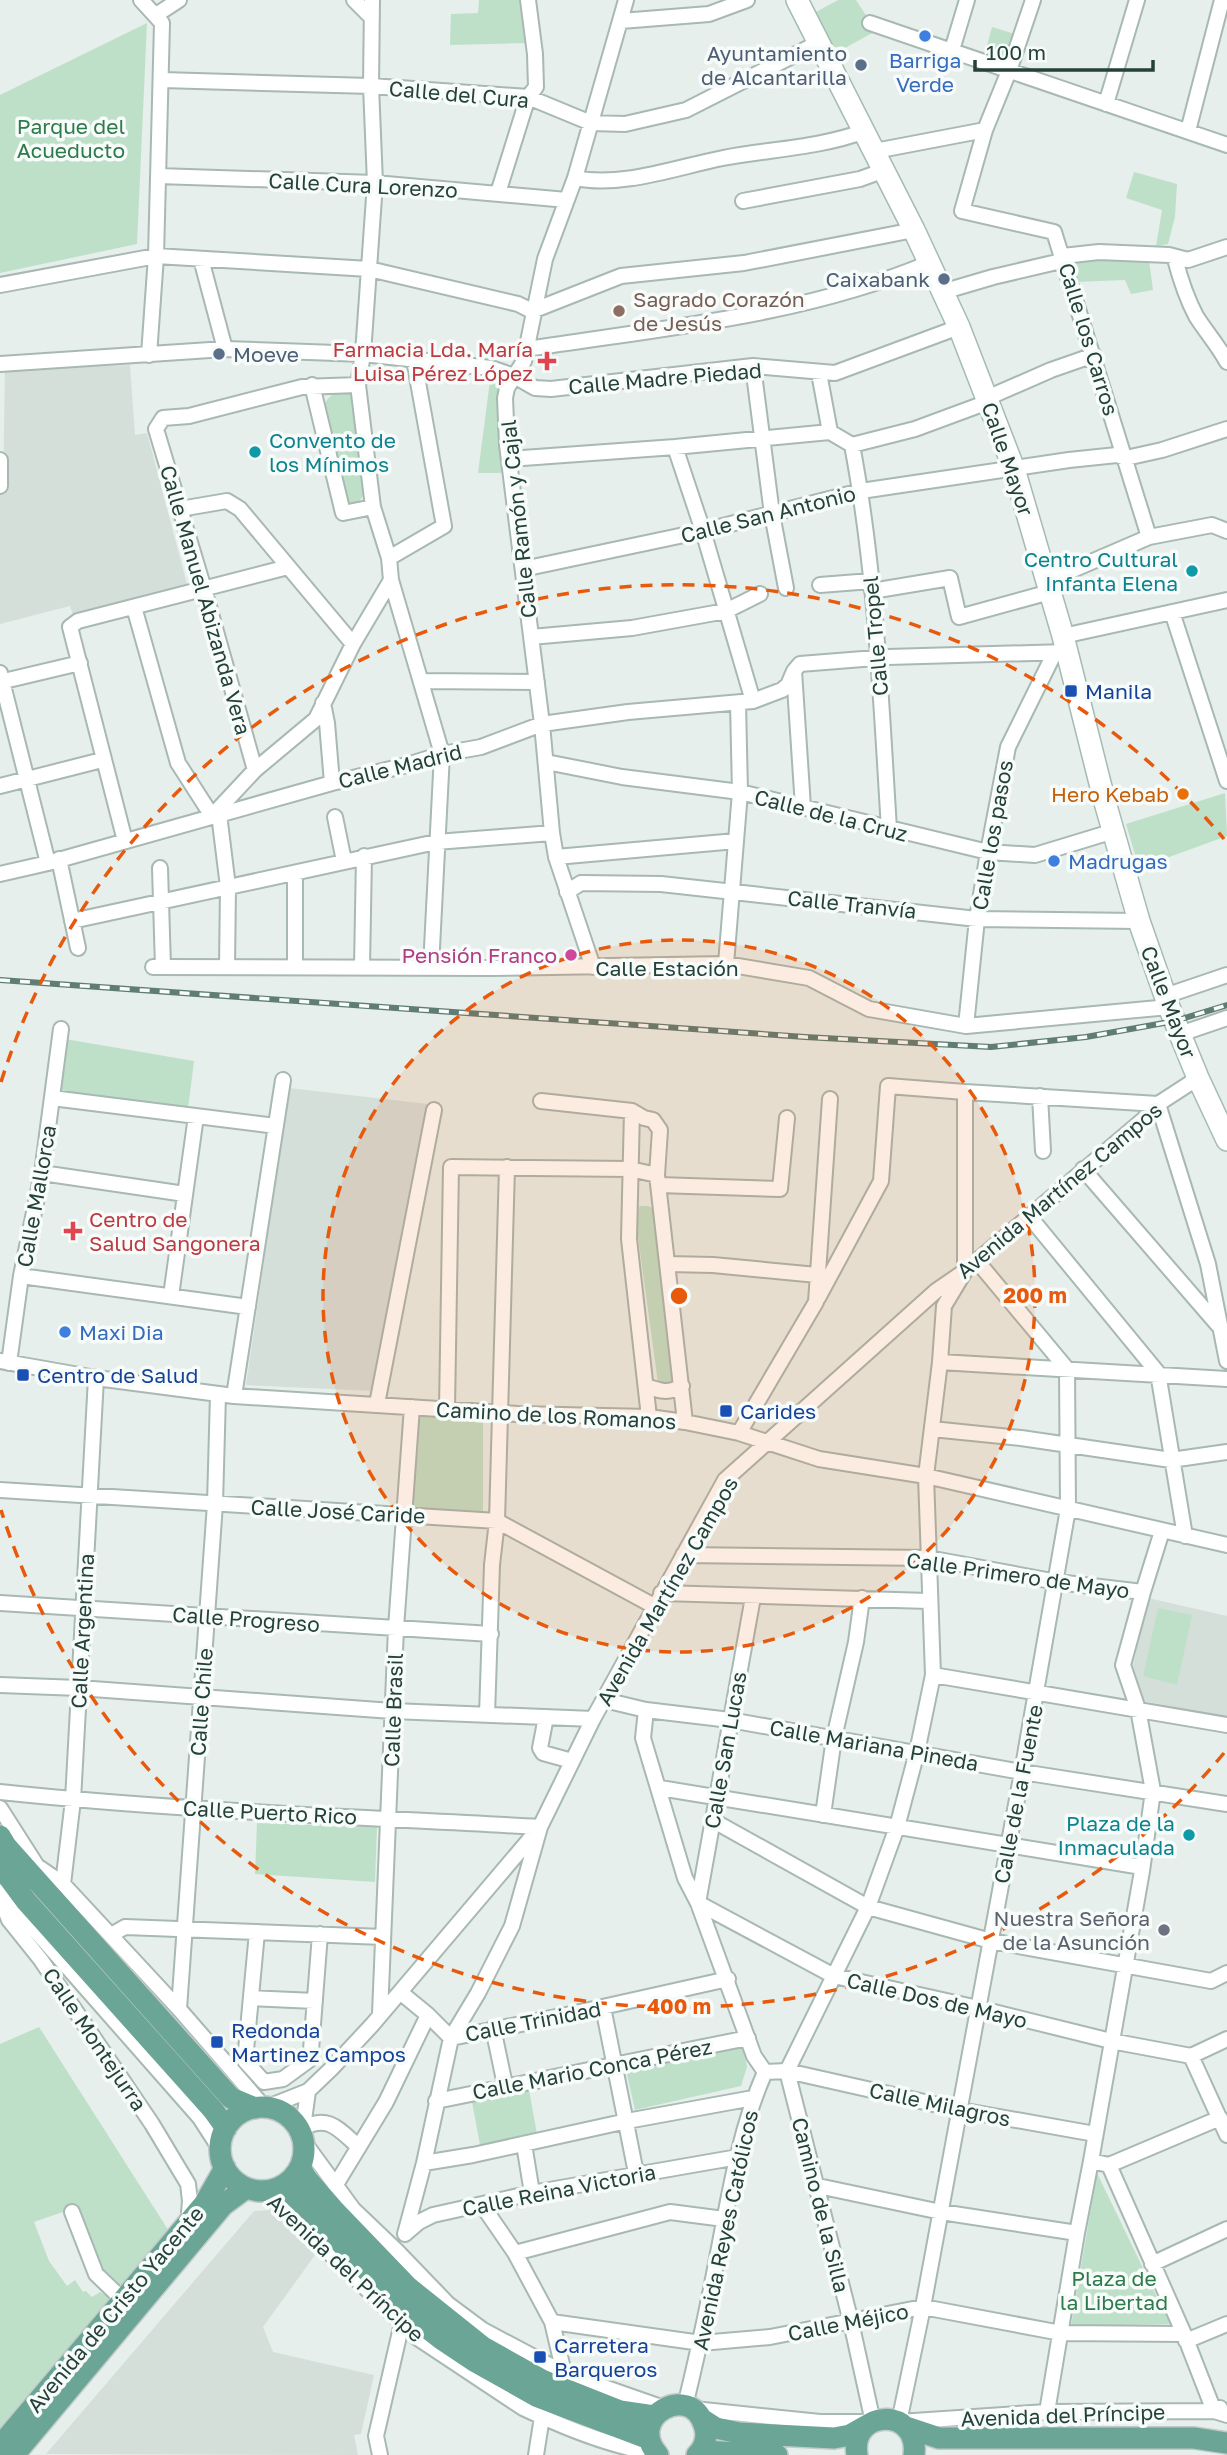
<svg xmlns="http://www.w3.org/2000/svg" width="1227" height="2455" viewBox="0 0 1227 2455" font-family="'Golos Text',sans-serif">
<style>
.built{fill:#d4dfda}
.green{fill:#bfe0c8}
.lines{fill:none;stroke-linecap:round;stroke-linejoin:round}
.minor-casing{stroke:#a8b8b2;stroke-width:18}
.secondary-casing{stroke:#a4bbb3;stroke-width:24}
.primary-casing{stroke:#c2cac8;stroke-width:24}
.minor{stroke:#fff;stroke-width:14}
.secondary{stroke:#fff;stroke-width:21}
.primary{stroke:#6aa596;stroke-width:21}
.rail-casing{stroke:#5f7d75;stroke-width:6}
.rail{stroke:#f7fbf9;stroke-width:3.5;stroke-dasharray:10;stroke-linecap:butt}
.ring{fill:none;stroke:#e8590c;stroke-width:3.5;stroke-dasharray:12 9}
.shop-dot{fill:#3f7fe0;stroke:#f7fbf9;stroke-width:2.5}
.service-dot{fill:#5c6f8a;stroke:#f7fbf9;stroke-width:2.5}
.education-dot{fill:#8d6e63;stroke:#f7fbf9;stroke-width:2.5}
.health-dot{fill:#e0444e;stroke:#f7fbf9;stroke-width:2.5}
.culture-dot{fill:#0f9aa8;stroke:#f7fbf9;stroke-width:2.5}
.transit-dot{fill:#1a4fb4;stroke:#f7fbf9;stroke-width:2.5}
.food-dot{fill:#e8710a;stroke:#f7fbf9;stroke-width:2.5}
.hotel-dot{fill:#d1479c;stroke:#f7fbf9;stroke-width:2.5}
.worship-dot{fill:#6b7280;stroke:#f7fbf9;stroke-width:2.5}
.labels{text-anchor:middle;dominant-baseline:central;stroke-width:7;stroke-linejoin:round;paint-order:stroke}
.service-label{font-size:21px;fill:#4e5e75;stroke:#f7fbf9;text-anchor:end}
.shop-label{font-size:21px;fill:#366cbe;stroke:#f7fbf9;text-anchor:start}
.street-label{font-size:21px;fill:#24423a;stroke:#f7fbf9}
.park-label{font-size:21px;fill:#2d7a4b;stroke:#f7fbf9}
.education-label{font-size:21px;fill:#785e54;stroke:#f7fbf9;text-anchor:start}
.health-label{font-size:21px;fill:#be3a42;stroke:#f7fbf9;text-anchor:end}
.culture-label{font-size:21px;fill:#0d838f;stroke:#f7fbf9;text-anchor:end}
.transit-label{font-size:21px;fill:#164399;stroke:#f7fbf9;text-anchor:start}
.food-label{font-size:21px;fill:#c56008;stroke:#f7fbf9;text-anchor:end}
.hotel-label{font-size:21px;fill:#b23c85;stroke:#f7fbf9;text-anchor:end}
.worship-label{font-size:21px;fill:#5b616d;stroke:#f7fbf9;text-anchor:end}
.centre{fill:#e8590c;stroke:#f7fbf9;stroke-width:3.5}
.ring-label{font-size:21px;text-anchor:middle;font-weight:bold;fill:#e8590c;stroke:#f7fbf9;stroke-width:7;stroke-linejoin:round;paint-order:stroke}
</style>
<rect width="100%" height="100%" fill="#e6efeb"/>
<path class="built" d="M 130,365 L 135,435 L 147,433 L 188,588 L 73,615 L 70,606 L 0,624 L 0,492 L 3,491 L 5,369 Z
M 289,1088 L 428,1104 L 374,1391 L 246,1385 Z
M 1148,1598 L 1227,1616 L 1227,1717 L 1144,1701 L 1133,1666 Z
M 272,2210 L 315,2255 L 263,2327 L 273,2352 L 374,2375 L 361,2434 L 354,2435 L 358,2455 L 46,2454 L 254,2211 Z"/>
<path class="green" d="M 479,0 L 519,0 L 525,43 L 450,45 L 451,14 L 478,13 Z
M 838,0 L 856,0 L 876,31 L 834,54 L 816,12 Z
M 147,23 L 137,244 L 0,273 L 0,95 Z
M 992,27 L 1018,35 L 1006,68 L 983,60 Z
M 1134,172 L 1177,184 L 1175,217 L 1168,244 L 1156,246 L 1162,210 L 1126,198 Z
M 1071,260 L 1149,260 L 1153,290 L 1131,294 L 1125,280 L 1076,282 Z
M 491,373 L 502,383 L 503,470 L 501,473 L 478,473 Z
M 343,391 L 354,393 L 365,493 L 358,503 L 351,504 L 345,501 L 322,409 C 327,398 331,393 343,391 Z
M 1225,793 L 1227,836 L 1139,868 L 1126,824 Z
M 65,1039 L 194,1061 L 188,1109 L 57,1090 Z
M 640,1206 L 648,1206 L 654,1209 L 678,1377 L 669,1389 L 658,1383 L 635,1215 Z
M 416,1416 L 483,1420 L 483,1514 L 412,1509 Z
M 1158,1608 L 1192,1615 L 1177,1685 L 1143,1676 Z
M 257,1823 L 377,1827 L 375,1882 L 255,1874 Z
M 39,2027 L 172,2236 L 124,2294 L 98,2269 L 77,2207 L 34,2222 L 49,2261 L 67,2286 L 75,2280 L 83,2292 L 86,2291 L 92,2297 L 100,2292 L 117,2301 L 0,2434 L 0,2044 Z
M 743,2043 L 747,2067 L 741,2086 L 635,2110 L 626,2070 Z
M 529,2090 L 537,2134 L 480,2145 L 472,2102 Z
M 1097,2173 L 1170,2324 L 1071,2326 Z"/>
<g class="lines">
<g class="minor-casing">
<path id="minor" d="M 141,0 L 162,23 L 156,256 L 149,355
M 354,0 L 372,18
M 1033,0 L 1009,71 L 985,130 L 962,211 L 1054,232 L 1149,537
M 156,15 L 179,0
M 621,21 L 709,14 L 747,0
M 870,23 L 1227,145
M 952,50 L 967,0
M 162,80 L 371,86 L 528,97 L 591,123 L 625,124 L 686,110 L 818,43
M 1106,104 L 1137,0
M 1188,131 L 1222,0
M 875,151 L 985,130
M 158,176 L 375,183 L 567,200
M 575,178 C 621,188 677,167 723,158 C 770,149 819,148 865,131
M 498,193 L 528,97 L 536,87 L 535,54 L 528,0
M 743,201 L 860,179 L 885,170
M 201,259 L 225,349
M 1175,259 C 1180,278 1187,299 1196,316 C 1206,332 1218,345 1227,362
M 0,285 L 156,256 L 369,269 L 518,304 L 532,311 L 621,276 L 744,263 L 914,230
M 942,292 L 993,277 L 1057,262 L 1063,256 L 1099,252 L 1169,255 L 1188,260 L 1227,247
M 527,349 C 662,328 803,316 929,263
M 0,364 L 225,349 L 363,354 L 491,368 L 514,376 L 535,388 L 551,389 L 753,366 L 835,373 L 959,327
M 753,366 L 772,514 L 786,588
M 819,373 L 830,432 L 852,445
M 312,385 L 343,513 L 373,507 L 358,385 L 363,354 L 375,183 L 371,86 L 372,0
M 987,398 L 1051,370 L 1094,355
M 852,445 C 876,571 881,701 889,829
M 852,445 L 915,429 L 988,402
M 675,447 L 703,531 L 753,701
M 509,459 L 675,447 L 830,432
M 0,460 L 0,486
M 180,509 L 227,501 L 240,509 L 353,644
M 389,558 L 444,526 L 414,360
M 523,569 L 703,531 L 861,491 L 1069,460 L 1117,455 L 1126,458 L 1162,450 L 1227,429
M 391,580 L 442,754 L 431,967
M 1047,581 L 1149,537 L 1212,525 L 1227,531
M 820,585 L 871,581
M 872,591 L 950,578 L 959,617 L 1050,592
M 134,607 L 178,763 L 212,816 L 255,770 L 316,719 L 353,644 L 391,580 L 389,558 L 373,507
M 1172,612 L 1227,781
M 1063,636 L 1227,600
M 531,637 L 632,628 L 726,611 L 760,594
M 0,673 L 48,863
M 422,681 L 537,682
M 0,682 L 80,663
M 323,703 L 327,723 L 332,783
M 546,762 L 622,777 L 740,792 L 988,852 L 1035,855 L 1114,831
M 255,770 L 204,589 L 156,429 L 163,418 L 189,416 L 302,387 L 358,385
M 0,786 L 102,760
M 803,807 L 794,671 L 800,664 L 888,657 L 1066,652
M 219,814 L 228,887 L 227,967
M 335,817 L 344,861
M 125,841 L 70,627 L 78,621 L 288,567
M 556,857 L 736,841
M 59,859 L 78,948
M 160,868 L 163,967
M 0,874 L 48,863 L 332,783 L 407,765 L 442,754 L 481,747 L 542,724 L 628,712 L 753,701 L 782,690 L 788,685 L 794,671
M 295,874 L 295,967
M 567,892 L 581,883 L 661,884 L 977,919 L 1139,921
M 72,921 L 436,842 L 552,833
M 726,964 L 740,792 L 738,703
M 153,967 L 492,968 L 726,964 L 809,978 L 869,1009 L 966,1026 L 1169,1007
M 362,967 L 364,856
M 593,967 L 556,857 L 552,833 L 542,724 L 507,445 L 505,398 L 507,388 L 524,361 L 545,259 L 575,178 L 626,0
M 1165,996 L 1227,975
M 966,1026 L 977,919 L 988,852 L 1008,747 L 1054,654
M 1180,1034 L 1227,1018
M 1040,1096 L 1043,1151
M 52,1098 L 276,1126
M 541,1101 L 632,1111
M 1083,1169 L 1218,1325
M 42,1173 L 185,1194
M 659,1185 L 780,1189 L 787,1118
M 1029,1216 L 1158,1373 L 1185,1536
M 977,1261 L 1067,1369 L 1068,1509 L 1022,1772 L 923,2307 L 899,2422 L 1047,2412 L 1214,2411 L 1227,2415
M 669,1264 L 713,1265 L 817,1275
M 21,1276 L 248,1307
M 171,1296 L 196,1116
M 818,1298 L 881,1181 L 888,1086 L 965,1092
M 0,1361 L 96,1378 L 234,1396 L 518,1414 L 649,1417 L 685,1422 L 739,1433 L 819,1459 L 926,1476 L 1227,1545
M 940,1362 L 1227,1379
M 9,1363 L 21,1276 L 42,1173 L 61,1029
M 646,1386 C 660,1391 668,1394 682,1386
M 234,1396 L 283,1080
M 377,1404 L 434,1110
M 447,1409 L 451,1167 L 630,1169 L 657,1175 L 685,1422
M 649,1417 L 629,1239 L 632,1111 L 644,1118 L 653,1120 L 660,1130 L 657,1175
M 932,1429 L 1021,1438 L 1171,1460 L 1227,1452
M 739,1433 L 816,1302 L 830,1099
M 0,1490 L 497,1521 L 654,1606
M 683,1555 L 928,1558 L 1057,1582 L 1143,1592
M 661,1593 L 929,1601
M 753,1597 L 698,1903 L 834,1976 L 978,2008 L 1111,2041 L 1191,2056
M 0,1603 L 491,1634
M 933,1675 L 1227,1725
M 0,1685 L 79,1688 L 392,1711 L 593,1719
M 604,1700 L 646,1710 L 643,1738 L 685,1878 L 698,1903 L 754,2056 L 765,2072
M 646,1710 L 730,1720 L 1022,1772 L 1227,1804
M 487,1715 L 492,1565 L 497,1521 L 507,1167
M 546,1717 L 540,1748 L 543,1753 L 572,1761
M 660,1788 L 1142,1867
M 0,1792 C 179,1811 360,1817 540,1827 L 512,1926 L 478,1993 L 451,2038 L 424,2163 L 405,2234
M 0,1808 L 37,1866 L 63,1884 L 179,2009 L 264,2107
M 823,1815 L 834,1738 L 856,1642 L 862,1598
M 712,1820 L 868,1907 L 991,1941 L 1211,1981 L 1227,1973
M 63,1884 L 73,1800 L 96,1378
M 3,1891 L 33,1928 L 200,2118 L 220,2149
M 0,1897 L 9,1920 L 41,1960 L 152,2124 L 188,2184 L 190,2201 L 188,2224
M 257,1932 L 245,2061 L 264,2082 L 283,2079 L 309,2060
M 111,1935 L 125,1927 L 383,1937
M 251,1998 L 315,2001
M 603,2007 L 636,2173
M 179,2009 L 215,1504 L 218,1394
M 380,2014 L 396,1628 L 412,1407
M 428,2015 L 451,2038 L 571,2014 L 728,1979
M 493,2028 L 505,2085
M 311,2050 L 320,1934
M 1191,2056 L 1227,2135
M 1191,2056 L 1227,2039
M 436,2101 L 748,2038
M 270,2106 L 308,2091 L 331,2069 L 372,2025 L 540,1827 L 593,1719 L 725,1480 L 936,1291 L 965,1271 L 1144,1119 L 1158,1104 L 1198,1078
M 303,2128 C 329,2114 339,2130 359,2147
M 302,2135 L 308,2091
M 304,2142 L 353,2209 L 397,2251 L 448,2304 L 483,2330 L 564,2373 L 664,2408
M 524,2144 L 532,2193
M 1091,2161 L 1109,2165 L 1184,2334 L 1214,2411 L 1220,2408
M 424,2163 L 473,2155 L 627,2121 L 753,2098
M 1109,2165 L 1220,2118
M 335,2186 L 386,2102 L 428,2015 L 400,1992
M 818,2186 L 941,2212 L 1077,2233
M 261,2190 L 277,2202 L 416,2337 L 523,2408 C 561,2426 615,2448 656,2453
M 482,2205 L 515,2253 L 552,2322 L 564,2373
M 72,2212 L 96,2274 L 123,2300
M 405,2234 L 419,2222 L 433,2215 L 532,2193 L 738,2157
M 515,2253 L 670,2212 L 724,2219
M 1152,2264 L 1227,2229
M 552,2322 L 701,2343 L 770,2337 L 923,2307 L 1061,2333 L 1184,2334
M 1186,2341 L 1227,2324
M 685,2406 C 698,2353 709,2301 719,2248 C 730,2189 741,2126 765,2072 L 787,2071 L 868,1907 L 897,1827 L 917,1752 L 933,1675 L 926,1476 L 940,1362 L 944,1306 L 965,1271 L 965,1092 L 1158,1104 L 1208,1264 L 1227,1361
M 694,2409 L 820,2422 L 873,2422 L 851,2322 L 787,2071 L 960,2110 L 1095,2134
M 1047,2412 L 1077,2233 L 1091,2161 L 1142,1871 L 1153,1791 L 1138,1709 L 1123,1665 L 1143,1592 L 1162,1531
M 380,2455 L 376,2436 L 402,2323
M 536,2455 L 542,2417"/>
</g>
<g class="secondary-casing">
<path id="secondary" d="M 797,0 L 914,230 L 959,327 L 1014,469 L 1063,636 L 1104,799 L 1139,921 L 1169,1007 L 1198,1078 L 1227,1140"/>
</g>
<g class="primary-casing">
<path id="primary" d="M 0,1836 L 6,1846 L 231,2098 L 255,2108
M 0,1866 L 26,1901 L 213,2110 L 226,2128
M220 2149a42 42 0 1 1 84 0a42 42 0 1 1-84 0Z
M 300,2167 L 306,2178 L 333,2209 L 408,2287 L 483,2347 L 542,2380 L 620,2411 L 654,2416
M 280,2187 L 291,2193 L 320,2221 L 405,2311 L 441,2339 L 474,2361 L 538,2397 L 649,2439
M 702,2419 L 716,2428 L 739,2433 L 834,2438 L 850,2435 L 866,2426
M 906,2427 L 939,2438 L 1194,2438 L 1227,2443
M 0,2446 L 205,2203 L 225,2168
M 701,2451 L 777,2455
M 14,2455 L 223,2205 L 246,2188
M 658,2455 C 625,2417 690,2381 704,2425 C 708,2436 705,2447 697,2455
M 857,2455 C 849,2409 920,2406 914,2455"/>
</g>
<use href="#minor" class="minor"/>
<use href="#secondary" class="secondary"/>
<use href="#primary" class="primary"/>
<g class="rail-casing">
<path id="rail" d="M 0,980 L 805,1037 L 991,1047 L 1086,1037 L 1175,1021 L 1227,1005"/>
</g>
<use href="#rail" class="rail"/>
</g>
<circle cx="679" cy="1296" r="356" fill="#e8590c" fill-opacity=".12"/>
<g class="ring">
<circle cx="679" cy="1296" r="356"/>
<path d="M1224 1753A711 711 0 0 1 1 1510M1 1082A711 711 0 0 1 1224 839"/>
</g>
<g class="shop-dot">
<circle cx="925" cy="36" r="7"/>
<circle cx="1054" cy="861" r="7"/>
<circle cx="65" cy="1332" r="7"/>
</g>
<g class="service-dot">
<circle cx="861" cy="65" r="7"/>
<circle cx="944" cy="279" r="7"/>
<circle cx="219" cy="354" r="7"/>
</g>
<circle class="education-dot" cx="619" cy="311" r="7"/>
<g class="health-dot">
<path d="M543.5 350.5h7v7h7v7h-7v7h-7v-7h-7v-7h7z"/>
<path d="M69.5 1220.5h7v7h7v7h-7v7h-7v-7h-7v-7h7z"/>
</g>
<g class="culture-dot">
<circle cx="255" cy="452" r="7"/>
<circle cx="1192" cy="571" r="7"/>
<circle cx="1189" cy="1835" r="7"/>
</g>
<g class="transit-dot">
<rect x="1064" y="684" width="14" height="14" rx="3.5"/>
<rect x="16" y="1368" width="14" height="14" rx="3.5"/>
<rect x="719" y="1404" width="14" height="14" rx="3.5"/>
<rect x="210" y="2035" width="14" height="14" rx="3.5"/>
<rect x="533" y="2350" width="14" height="14" rx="3.5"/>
</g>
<circle class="food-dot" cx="1183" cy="794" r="7"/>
<circle class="hotel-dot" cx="571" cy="955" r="7"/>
<circle class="worship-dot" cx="1164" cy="1930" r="7"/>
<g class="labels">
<g class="service-label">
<text x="847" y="53">Ayuntamiento<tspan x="847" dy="24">de Alcantarilla</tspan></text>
<text x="930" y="279">Caixabank</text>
<text x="233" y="354" text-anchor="start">Moeve</text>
</g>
<g class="shop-label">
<text x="925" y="60" text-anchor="middle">Barriga<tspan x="925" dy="24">Verde</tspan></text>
<text x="1068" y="861">Madrugas</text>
<text x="79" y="1332">Maxi Dia</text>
</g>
<g class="street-label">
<text transform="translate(459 94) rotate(5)">Calle del Cura</text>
<text transform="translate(363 185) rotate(3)">Calle Cura Lorenzo</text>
<text transform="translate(1089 339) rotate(73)">Calle los Carros</text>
<text transform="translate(665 378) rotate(-5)">Calle Madre Piedad</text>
<text transform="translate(1008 459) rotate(71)">Calle Mayor</text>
<text transform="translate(768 514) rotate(-14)">Calle San Antonio</text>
<text transform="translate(518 519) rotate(-96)">Calle Ramón y Cajal</text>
<text transform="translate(206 600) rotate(74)">Calle Manuel Abizanda Vera</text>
<text transform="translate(875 636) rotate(-95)">Calle Tropel</text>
<text transform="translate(400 766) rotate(-14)">Calle Madrid</text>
<text transform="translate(831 815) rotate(14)">Calle de la Cruz</text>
<text transform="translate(992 835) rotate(-80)">Calle los pasos</text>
<text transform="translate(852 904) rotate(6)">Calle Tranvía</text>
<text x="667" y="968">Calle Estación</text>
<text transform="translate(1169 1002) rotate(69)">Calle Mayor</text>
<text transform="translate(1059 1190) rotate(-40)">Avenida Martínez Campos</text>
<text transform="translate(36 1196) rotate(-80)">Calle Mallorca</text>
<text transform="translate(556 1415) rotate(3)">Camino de los Romanos</text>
<text transform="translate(338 1511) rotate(3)">Calle José Caride</text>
<text transform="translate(1018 1575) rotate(8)">Calle Primero de Mayo</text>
<text transform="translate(667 1591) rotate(-60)">Avenida Martínez Campos</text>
<text transform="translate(246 1619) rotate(4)">Calle Progreso</text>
<text transform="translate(82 1631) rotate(-87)">Calle Argentina</text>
<text transform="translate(201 1702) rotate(-86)">Calle Chile</text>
<text transform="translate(393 1710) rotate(-88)">Calle Brasil</text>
<text transform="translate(874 1745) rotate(10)">Calle Mariana Pineda</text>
<text transform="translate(725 1750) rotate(-80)">Calle San Lucas</text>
<text transform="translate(1018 1794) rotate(-79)">Calle de la Fuente</text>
<text transform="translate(270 1812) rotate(3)">Calle Puerto Rico</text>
<text transform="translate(937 2000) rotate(13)">Calle Dos de Mayo</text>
<text transform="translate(533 2021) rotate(-11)">Calle Trinidad</text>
<text transform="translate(95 2039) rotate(56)">Calle Montejurra</text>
<text transform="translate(592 2069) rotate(-11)">Calle Mario Conca Pérez</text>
<text transform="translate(940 2104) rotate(12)">Calle Milagros</text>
<text transform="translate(559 2190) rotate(-11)">Calle Reina Victoria</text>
<text transform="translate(821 2205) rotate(76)">Camino de la Silla</text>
<text transform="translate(725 2230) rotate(-78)">Avenida Reyes Católicos</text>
<text transform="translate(346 2268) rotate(43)">Avenida del Príncipe</text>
<text transform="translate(115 2309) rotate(-50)">Avenida de Cristo Yacente</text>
<text transform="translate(848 2322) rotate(-11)">Calle Méjico</text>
<text transform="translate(1063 2415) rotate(-2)">Avenida del Príncipe</text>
</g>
<g class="park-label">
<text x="71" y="126">Parque del<tspan x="71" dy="24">Acueducto</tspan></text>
<text x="1114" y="2278">Plaza de<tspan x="1114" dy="24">la Libertad</tspan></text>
</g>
<g class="education-label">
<text x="633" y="299">Sagrado Corazón<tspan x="633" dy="24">de Jesús</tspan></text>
</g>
<g class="health-label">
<text x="533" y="349">Farmacia Lda. María<tspan x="533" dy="24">Luisa Pérez López</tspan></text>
<text x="89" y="1219" text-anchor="start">Centro de<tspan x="89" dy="24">Salud Sangonera</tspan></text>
</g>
<g class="culture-label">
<text x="269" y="440" text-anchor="start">Convento de<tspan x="269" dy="24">los Mínimos</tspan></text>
<text x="1178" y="559">Centro Cultural<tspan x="1178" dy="24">Infanta Elena</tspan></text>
<text x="1175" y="1823">Plaza de la<tspan x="1175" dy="24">Inmaculada</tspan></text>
</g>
<g class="transit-label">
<text x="1085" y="691">Manila</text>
<text x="37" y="1375">Centro de Salud</text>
<text x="740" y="1411">Carides</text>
<text x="231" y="2030">Redonda<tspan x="231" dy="24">Martinez Campos</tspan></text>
<text x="554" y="2345">Carretera<tspan x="554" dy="24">Barqueros</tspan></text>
</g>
<g class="food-label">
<text x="1169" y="794">Hero Kebab</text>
</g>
<g class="hotel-label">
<text x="557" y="955">Pensión Franco</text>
</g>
<g class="worship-label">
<text x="1150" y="1918">Nuestra Señora<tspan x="1150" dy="24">de la Asunción</tspan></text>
</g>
</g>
<circle cx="679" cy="1296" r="10" class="centre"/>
<g class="ring-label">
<text x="1035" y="1303">200 m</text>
<text x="679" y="2014">400 m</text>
</g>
<path d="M975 60v10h178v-10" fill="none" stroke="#24423a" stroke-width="3.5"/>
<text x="986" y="60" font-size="21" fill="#24423a" stroke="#f7fbf9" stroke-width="5" paint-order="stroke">100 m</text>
</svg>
